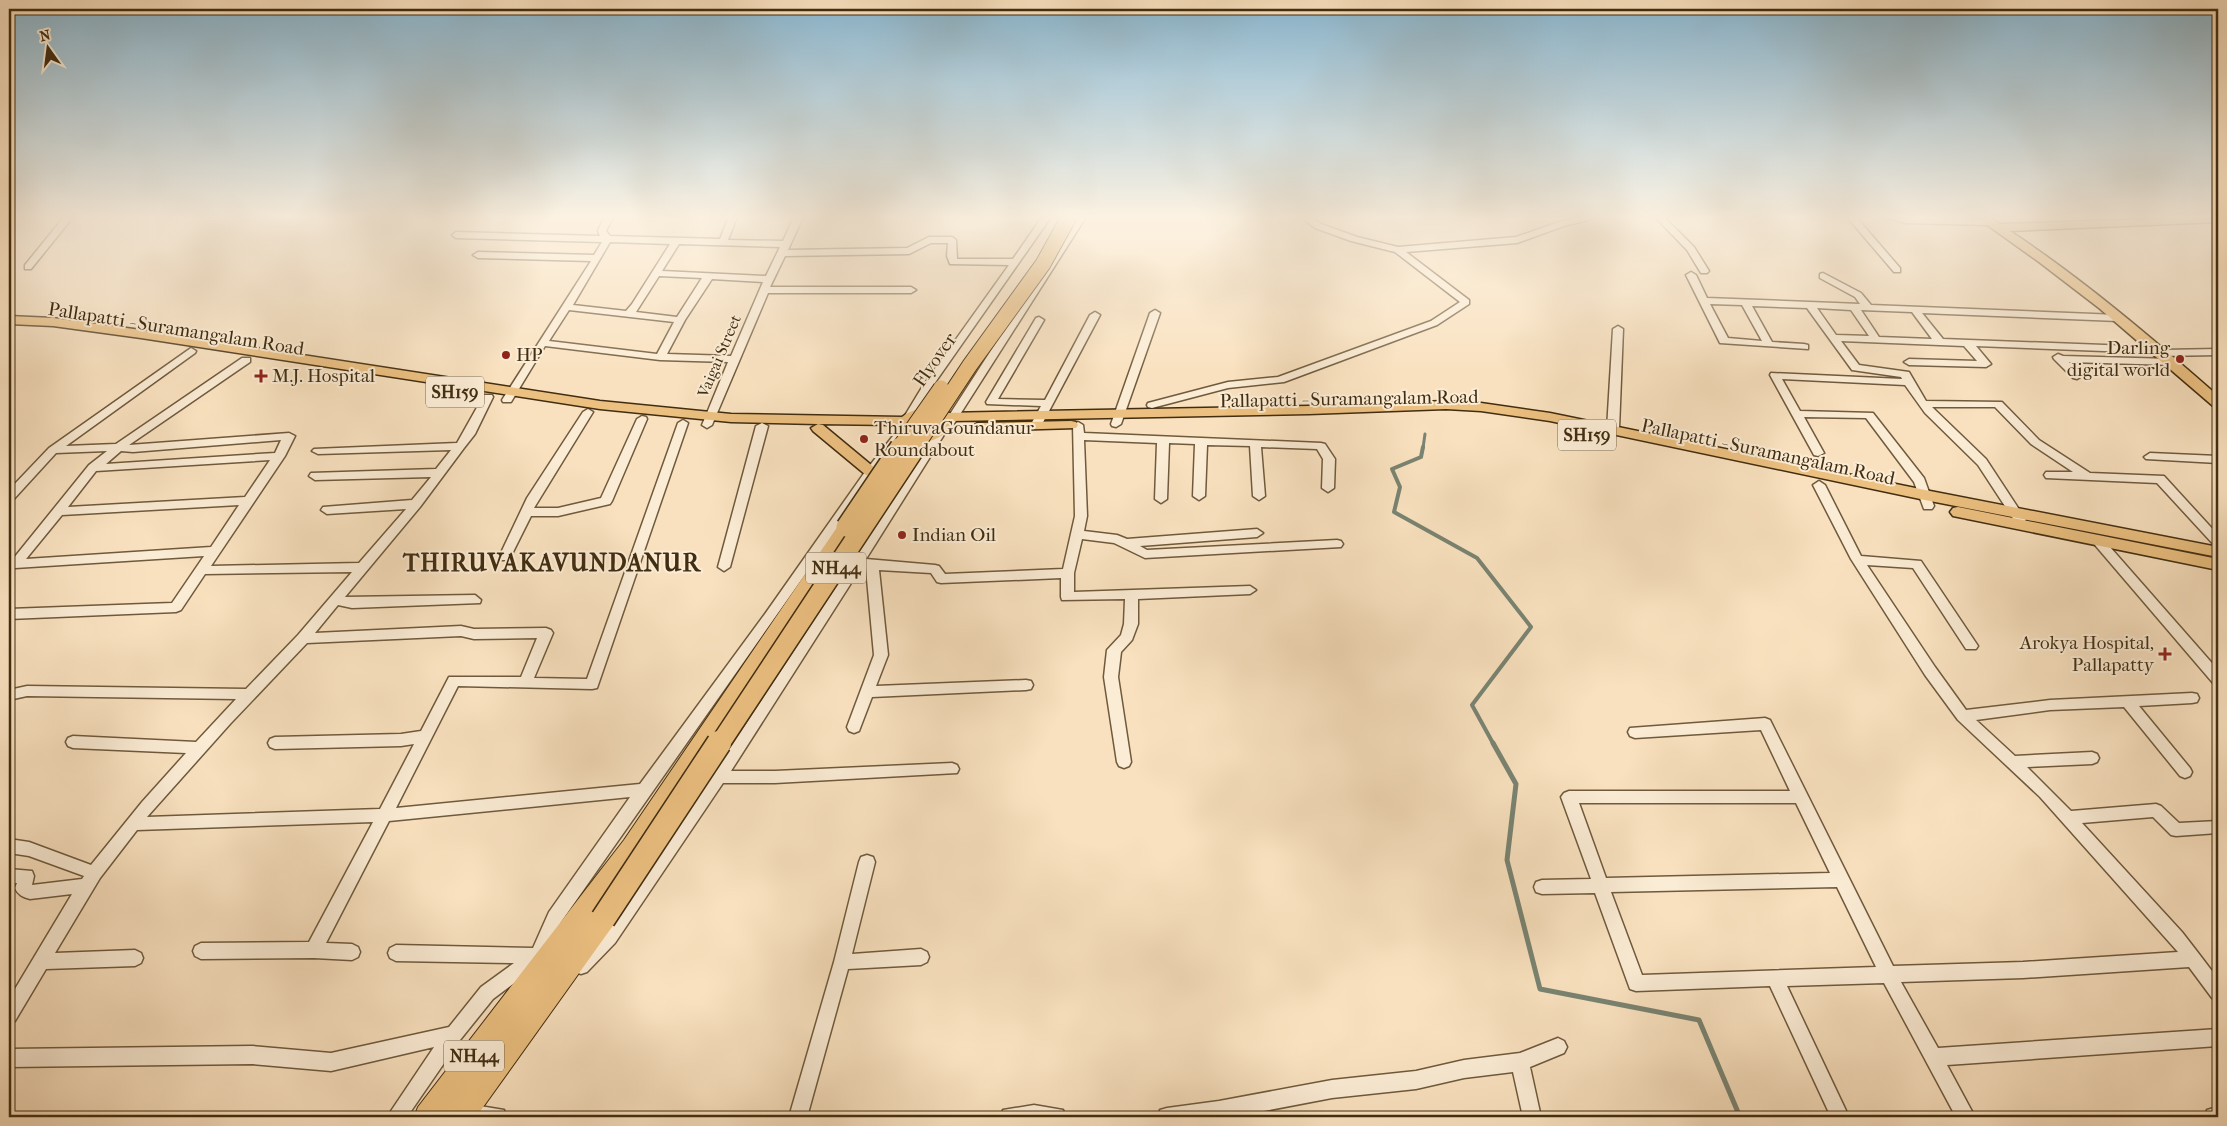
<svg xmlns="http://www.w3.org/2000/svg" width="2227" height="1126" viewBox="0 0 2227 1126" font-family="'IM FELL French Canon',serif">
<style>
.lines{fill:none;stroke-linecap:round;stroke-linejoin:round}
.stream-far2{stroke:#798472;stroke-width:3}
.stream-far1{stroke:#798472;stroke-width:4}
.stream{stroke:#798472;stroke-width:5}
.minor-casing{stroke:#6f5a3c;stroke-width:3}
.major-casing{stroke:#412d11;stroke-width:3}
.highway-casing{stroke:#412d11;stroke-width:2}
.minor{fill:#fbecd5;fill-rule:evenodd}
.major{fill:#ecc080;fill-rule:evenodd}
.highway{fill:#ecc080;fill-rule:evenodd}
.highway-bridge-far2-casing{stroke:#412d11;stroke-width:17;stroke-linecap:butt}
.highway-bridge-far1-casing{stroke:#412d11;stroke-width:22;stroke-linecap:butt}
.highway-bridge-casing{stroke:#412d11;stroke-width:27;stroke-linecap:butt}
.highway-bridge-far2{stroke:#ecc080;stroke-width:15}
.highway-bridge-far1{stroke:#ecc080;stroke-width:19}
.highway-bridge{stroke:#ecc080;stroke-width:24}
.poi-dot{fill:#8f2418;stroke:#fbecd5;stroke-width:2}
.labels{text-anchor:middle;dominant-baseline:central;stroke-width:4;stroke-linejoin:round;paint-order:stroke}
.far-street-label{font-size:16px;fill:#412d11;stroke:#fbecd5}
.shield{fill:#fbecd5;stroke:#79664c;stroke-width:1}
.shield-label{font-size:18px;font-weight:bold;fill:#412d11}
.street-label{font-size:19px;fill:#412d11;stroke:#fbecd5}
.poi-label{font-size:19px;fill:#412d11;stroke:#fbecd5;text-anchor:start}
.district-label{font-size:24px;font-weight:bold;letter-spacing:1px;fill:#412d11;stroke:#fbecd5}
</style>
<rect width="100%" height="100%" fill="#f9e1bf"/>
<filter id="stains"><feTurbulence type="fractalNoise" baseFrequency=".004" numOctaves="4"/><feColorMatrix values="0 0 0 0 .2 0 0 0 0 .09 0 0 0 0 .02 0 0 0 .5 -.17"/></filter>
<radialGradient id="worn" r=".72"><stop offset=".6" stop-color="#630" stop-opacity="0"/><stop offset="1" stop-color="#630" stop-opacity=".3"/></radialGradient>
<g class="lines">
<path class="stream-far2" d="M 1423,448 L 1425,434"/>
<path class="stream-far1" d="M 1423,447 L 1421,457 L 1392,469 L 1400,487 L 1394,512 L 1477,558 L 1531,627 L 1472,705 L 1494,745"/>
<path class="stream" d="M 1493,743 L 1516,784 L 1507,860 L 1540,989 L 1699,1020 L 1740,1117"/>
<g class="minor-casing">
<path id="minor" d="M 64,217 L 73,217 L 31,269 L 25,269 L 25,265 Z
M 604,217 L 613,217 L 606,231 L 610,236 L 720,239 L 729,217 L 737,217 L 728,240 L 783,241 L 794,217 L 803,217 L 788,250 L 907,248 L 929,237 L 952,237 L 956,240 L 957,259 L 1013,259 L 1042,217 L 1051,217 L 934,384 L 913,419 L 909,420 L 904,417 L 924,384 L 1009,265 L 950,264 L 947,256 L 948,243 L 931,243 L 909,254 L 785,256 L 770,287 L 911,287 L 916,290 L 911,293 L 768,293 L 712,425 L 707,428 L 702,425 L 728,362 L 660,360 L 545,346 L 511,402 L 503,402 L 502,400 L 591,261 L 478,258 L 473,255 L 478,252 L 594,255 L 602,242 L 456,238 L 452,235 L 456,232 L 600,236 L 598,231 ZM 610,242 L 670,244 L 632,304 L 626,311 L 573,305 ZM 679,244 L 780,247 L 766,276 L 662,271 ZM 659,276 L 702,278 L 677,317 L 636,312 ZM 712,279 L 763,282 L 731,356 L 667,354 L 685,320 ZM 569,310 L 674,322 L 657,354 L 549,341 Z
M 1077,217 L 1086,217 L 952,427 L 947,430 L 866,559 L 935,565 L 939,566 L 945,574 L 1063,569 L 1075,516 L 1073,425 L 1078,422 L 1083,425 L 1084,433 L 1321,443 L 1325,444 L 1335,459 L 1334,488 L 1328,492 L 1322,488 L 1323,459 L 1317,449 L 1261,447 L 1265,496 L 1259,500 L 1253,496 L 1250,446 L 1207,445 L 1205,496 L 1199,500 L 1193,496 L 1195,444 L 1169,443 L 1167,499 L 1161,503 L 1155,499 L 1157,443 L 1084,440 L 1087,516 L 1084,531 L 1117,535 L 1127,539 L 1257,529 L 1263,533 L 1257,537 L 1140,546 L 1147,550 L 1337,540 L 1341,541 L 1343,544 L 1341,547 L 1145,558 L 1114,543 L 1082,539 L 1074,573 L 1074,592 L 1250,586 L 1256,590 L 1250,594 L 1138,599 L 1138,624 L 1132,640 L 1121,652 L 1118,677 L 1131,762 L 1129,766 L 1124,768 L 1119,766 L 1117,762 L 1104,677 L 1107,650 L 1121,635 L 1124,624 L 1125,599 L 1062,600 L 1061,597 L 1061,578 L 941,583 L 937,582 L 931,573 L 879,570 L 888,655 L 876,686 L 1026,680 L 1031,681 L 1033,685 L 1031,689 L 1026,690 L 872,697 L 859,731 L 854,733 L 849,731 L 847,727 L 874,655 L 866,568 L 862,566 L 731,771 L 775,771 L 952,763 L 957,765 L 959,769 L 957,773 L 775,783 L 723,783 L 615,943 L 587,972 L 581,974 L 575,972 L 573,966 L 575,960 L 603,933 L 714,773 L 855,558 L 917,457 L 938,429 L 941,428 Z
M 1301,217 L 1311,217 L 1321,224 L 1357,237 L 1398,247 L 1516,237 L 1562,221 L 1582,217 L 1601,217 L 1564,226 L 1517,243 L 1406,252 L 1469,300 L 1469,304 L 1437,325 L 1284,382 L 1228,388 L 1152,408 L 1148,407 L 1147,405 L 1148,403 L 1228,382 L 1278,377 L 1431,321 L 1460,302 L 1395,252 L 1351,241 L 1315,228 Z
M 1655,217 L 1664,217 L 1694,247 L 1709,271 L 1707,273 L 1701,273 L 1687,250 Z
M 1847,217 L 1856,217 L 1900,268 L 1900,272 L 1894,272 Z
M 1885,217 L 1988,219 L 1992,222 L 1988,225 L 1905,223 Z
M 1691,272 L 1696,275 L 1707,298 L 1860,304 L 1855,297 L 1820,278 L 1820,274 L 1823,273 L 1861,293 L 1871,305 L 2118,315 L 2123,318 L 2118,321 L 1922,313 L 1943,339 L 2157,347 L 2162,350 L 2218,349 L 2218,355 L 2161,356 L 2156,353 L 1976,346 L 1991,364 L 1986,367 L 1909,365 L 1904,362 L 1909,359 L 1977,361 L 1964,346 L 1841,341 L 1859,365 L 1909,372 L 1926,401 L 2002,402 L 2039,440 L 2090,473 L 2164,476 L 2218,535 L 2218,546 L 2214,545 L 2157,483 L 2046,478 L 2044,475 L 2046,472 L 2073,472 L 2031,444 L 1995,407 L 1932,407 L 1986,459 L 2026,520 L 2020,524 L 2016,523 L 1978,465 L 1925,413 L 1905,385 L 1782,379 L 1800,411 L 1873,413 L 1924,478 L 1934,506 L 1932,509 L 1924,509 L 1914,482 L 1866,418 L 1804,417 L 1824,453 L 1818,456 L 1814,455 L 1770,375 L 1771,373 L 1902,379 L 1901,377 L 1852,370 L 1807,308 L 1752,306 L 1772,342 L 1804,344 L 1808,345 L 1808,349 L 1720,343 L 1686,275 ZM 1710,304 L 1742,305 L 1762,341 L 1728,338 ZM 1817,308 L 1851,310 L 1869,336 L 1836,335 ZM 1861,310 L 1912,312 L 1932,339 L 1879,337 Z
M 1155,310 L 1160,313 L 1121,424 L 1116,427 L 1112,426 L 1111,424 L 1150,313 Z
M 1095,312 L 1100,315 L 1040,428 L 1032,428 L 1030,426 L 1041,406 L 987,404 L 986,402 L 1036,318 L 1039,317 L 1044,320 L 998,399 L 1045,400 L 1090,315 Z
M 1618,326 L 1623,329 L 1619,429 L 1613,432 L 1607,429 L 1613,329 Z
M 191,348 L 196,351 L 195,353 L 66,446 L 116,444 L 242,358 L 250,358 L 250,362 L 129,445 L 289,433 L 295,436 L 285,456 L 211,566 L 359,563 L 406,509 L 327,514 L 321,510 L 323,507 L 412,500 L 431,477 L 315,480 L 309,476 L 311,473 L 436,469 L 451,450 L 318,454 L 312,451 L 314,449 L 457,443 L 484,395 L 492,395 L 493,397 L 475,434 L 464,448 L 420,507 L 345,597 L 475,595 L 481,600 L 480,603 L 352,608 L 338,605 L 315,633 L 461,626 L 474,629 L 546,628 L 551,630 L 553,633 L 534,678 L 587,679 L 678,423 L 683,420 L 688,423 L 597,688 L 592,689 L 458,686 L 396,808 L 640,784 L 765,614 L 867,469 L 900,427 L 908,427 L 910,429 L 875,475 L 561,922 L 541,967 L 533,969 L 493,999 L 460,1040 L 407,1117 L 387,1117 L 434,1047 L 331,1071 L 252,1064 L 9,1067 L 9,1049 L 252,1046 L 331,1053 L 449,1027 L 481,987 L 514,963 L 396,961 L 390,958 L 388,953 L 390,948 L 396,945 L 533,948 L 549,912 L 630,797 L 389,821 L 326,943 L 352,944 L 358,947 L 360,952 L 358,957 L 352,960 L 314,958 L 201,959 L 195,956 L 193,951 L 195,946 L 201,943 L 309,942 L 373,822 L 137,830 L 100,878 L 55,953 L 135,950 L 141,953 L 143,958 L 141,963 L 135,966 L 46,969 L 15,1021 L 9,1023 L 9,999 L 72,894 L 30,899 C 23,897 18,895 15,888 L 17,883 L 9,883 L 9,869 L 32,871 L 34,876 L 32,885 L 82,879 L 84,876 L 29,856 L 9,853 L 9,839 L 29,842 L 91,865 L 142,802 L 186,753 L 73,748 L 68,746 L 66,742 L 68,738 L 73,736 L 196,742 L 236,699 L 27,696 L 9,700 L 9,690 L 27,686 L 246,689 L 298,635 L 352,572 L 205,574 L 181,610 L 176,612 L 9,619 L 9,609 L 172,603 L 204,556 L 15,568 L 9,564 L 89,465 L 107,451 L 56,453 L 13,500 L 9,501 L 9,490 L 49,448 ZM 281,440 L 275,453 L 106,464 L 121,451 L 133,452 ZM 270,460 L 245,497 L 68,507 L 96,471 ZM 239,505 L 211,547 L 26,559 L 62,515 ZM 461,636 L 474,639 L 537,638 L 521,677 L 449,677 L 421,731 L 401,734 L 275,737 L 270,739 L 268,743 L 270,747 L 275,749 L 401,746 L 414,744 L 380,809 L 147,817 L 230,724 L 307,643 Z
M 2058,354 L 2063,356 L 2172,359 L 2177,362 L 2172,365 L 2069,362 L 2082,376 L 2077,379 L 2073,378 L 2054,359 L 2053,357 Z
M 588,409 L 593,412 L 534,508 L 558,508 L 601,498 L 637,419 L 642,416 L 646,417 L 647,419 L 612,501 L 610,504 L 558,516 L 531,516 L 509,560 L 501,560 L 499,557 L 527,498 L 583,412 Z
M 762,423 L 768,426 L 730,567 L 724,571 L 718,567 L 756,426 Z
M 2150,453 L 2218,456 L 2218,463 L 2146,459 L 2144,457 Z
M 1819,481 L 1825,485 L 1861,556 L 1921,561 L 1976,643 L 1978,646 L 1976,649 L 1966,649 L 1913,568 L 1867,565 L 1935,667 L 1966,710 L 2050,700 L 2192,693 L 2197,694 L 2199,698 L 2197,702 L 2192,703 L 2139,706 L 2190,768 L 2192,772 L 2190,776 L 2185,778 L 2180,776 L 2124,707 L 2050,710 L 1976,720 L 2015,756 L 2092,752 L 2097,754 L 2099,758 L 2097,762 L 2092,764 L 2027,767 L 2071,811 L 2156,804 L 2161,806 L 2179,823 L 2218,821 L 2218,833 L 2176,836 L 2171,835 L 2153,817 L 2082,823 L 2182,932 L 2199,954 L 2218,979 L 2218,1000 L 2212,998 L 2189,967 L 2023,978 L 1901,982 L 1938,1048 L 2218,1029 L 2218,1046 L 1947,1065 L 1975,1117 L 1956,1117 L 1884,983 L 1787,986 L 1849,1117 L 1831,1117 L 1770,986 L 1636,991 L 1630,989 L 1595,893 L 1542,894 L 1536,892 L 1534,887 L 1536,882 L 1542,880 L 1591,879 L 1561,797 L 1564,793 L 1569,791 L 1790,791 L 1761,730 L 1635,738 L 1630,736 L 1628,732 L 1630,728 L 1765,718 L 1770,720 L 1893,966 L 2023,962 L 2178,952 L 2040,797 L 1958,720 L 1925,675 L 1851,559 L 1813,485 ZM 1579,803 L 1796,803 L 1830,873 L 1606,878 ZM 1837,887 L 1876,967 L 1642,975 L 1611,892 Z
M 2099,538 L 2103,539 L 2218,670 L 2218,684 L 2213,683 L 2095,545 L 2093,542 Z
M 867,855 L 873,857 L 875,862 L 852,954 L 921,949 L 927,952 L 929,957 L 927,962 L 921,965 L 848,969 L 807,1117 L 789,1117 L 834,962 L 859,862 L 861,857 Z
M 1558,1038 L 1564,1041 L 1567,1047 L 1564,1053 L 1530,1067 L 1541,1117 L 1523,1117 L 1513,1072 L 1464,1078 L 1416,1089 L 1332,1098 L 1264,1111 L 1265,1117 L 1247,1117 L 1246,1114 L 1230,1117 L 1158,1117 L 1160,1110 L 1167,1108 L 1219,1101 L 1332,1080 L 1416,1071 L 1464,1060 L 1520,1053 Z
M 462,1103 L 504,1110 L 506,1117 L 455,1117 L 453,1112 L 455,1105 Z
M 1034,1105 L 1063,1110 L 1065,1117 L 1001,1117 L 1003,1110 Z
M 2214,1108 L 2218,1108 L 2218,1117 L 2205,1117 L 2207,1110 Z"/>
</g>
<g class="major-casing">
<path id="major" d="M 1976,217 L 1989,217 L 2000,224 L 2218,217 L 2218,222 L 2010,231 C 2084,280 2152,338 2218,396 L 2218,407 L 2213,406 L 2099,308 L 2039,262 Z
M 9,316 L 53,318 L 141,330 L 600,401 L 731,414 L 902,417 C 916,406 929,408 944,413 L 1309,406 L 1446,401 L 1481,403 L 1550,413 L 1925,490 L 2218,547 L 2218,557 L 1925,500 L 1550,421 L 1481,411 L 1446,409 L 1309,414 L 952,421 L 953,424 C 942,444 903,452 896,425 L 818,424 L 823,425 L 876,469 L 878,472 L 876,475 L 866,475 L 813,431 L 811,428 L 818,424 L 731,422 L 600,409 L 141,338 L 53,326 L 9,324 ZM 926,416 L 937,420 L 939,424 C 932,434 918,438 910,426 L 918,419 Z
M 1071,421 L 1076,422 L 1078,425 L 1076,428 L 978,431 L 971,427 L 978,423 Z
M 1958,507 L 2218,559 L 2218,570 L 1953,516 L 1950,512 L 1953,508 Z"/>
</g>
<g class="highway-casing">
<path id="highway" d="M 846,521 L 852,523 L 855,527 L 852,531 L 640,854 L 599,909 L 603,908 L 612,911 L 615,919 L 612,927 L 476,1117 L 414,1117 L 418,1107 L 624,840 L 840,523 Z"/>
</g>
<use href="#minor" class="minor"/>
<use href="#major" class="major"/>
<use href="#highway" class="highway"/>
<g class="highway-bridge-far2-casing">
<path id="highway-bridge-far2" d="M 899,448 L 941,388
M 915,448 L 970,365 L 1043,264 L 1069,217"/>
</g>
<g class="highway-bridge-far1-casing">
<path id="highway-bridge-far1" d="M 846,527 L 900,447
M 719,745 L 916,447"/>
</g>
<g class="highway-bridge-casing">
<path id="highway-bridge" d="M 603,919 L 719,743"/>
</g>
<use href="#highway-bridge-far2" class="highway-bridge-far2"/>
<use href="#highway-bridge-far1" class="highway-bridge-far1"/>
<use href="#highway-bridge" class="highway-bridge"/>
</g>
<linearGradient id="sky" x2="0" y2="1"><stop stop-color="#8ab8d2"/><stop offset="0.58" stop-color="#fcf2e2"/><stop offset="1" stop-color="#fcf2e2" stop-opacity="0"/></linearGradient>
<rect width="2227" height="375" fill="url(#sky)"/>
<g class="poi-dot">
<circle cx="506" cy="355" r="5"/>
<circle cx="2180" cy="359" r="5"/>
<path d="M258.5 368.5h5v5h5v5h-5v5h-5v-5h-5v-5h5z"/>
<circle cx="864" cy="439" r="5"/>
<circle cx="902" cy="535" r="5"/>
<path d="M2162.5 646.5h5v5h5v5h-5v5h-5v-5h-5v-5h5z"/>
</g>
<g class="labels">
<g class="far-street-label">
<text transform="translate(719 356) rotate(-67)">Vaigai Street</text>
</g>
<g class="shield">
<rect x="426" y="376.5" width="58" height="31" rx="4"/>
<rect x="1558" y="419.5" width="58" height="31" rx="4"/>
<rect x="806" y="552.5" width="60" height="31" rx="4"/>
<rect x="444" y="1040.5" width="60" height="31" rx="4"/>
</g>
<g class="shield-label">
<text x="455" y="392">SH159</text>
<text x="1587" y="435">SH159</text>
<text x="836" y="568">NH44</text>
<text x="474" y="1056">NH44</text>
</g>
<g class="street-label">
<text transform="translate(176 329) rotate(9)">Pallapatti - Suramangalam Road</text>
<text transform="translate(935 360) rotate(-55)">Flyover</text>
<text transform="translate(1349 399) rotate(-1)">Pallapatti - Suramangalam Road</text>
<text transform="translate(1768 452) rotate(12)">Pallapatti - Suramangalam Road</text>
</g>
<g class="poi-label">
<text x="2170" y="348" text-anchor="end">Darling<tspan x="2170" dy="22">digital world</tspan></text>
<text x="516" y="355">HP</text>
<text x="272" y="376">M.J. Hospital</text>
<text x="874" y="428">ThiruvaGoundanur<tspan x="874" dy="22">Roundabout</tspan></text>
<text x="912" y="535">Indian Oil</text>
<text x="2154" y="643" text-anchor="end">Arokya Hospital,<tspan x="2154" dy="22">Pallapatty</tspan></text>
</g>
<g class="district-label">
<text x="552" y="563">THIRUVAKAVUNDANUR</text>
</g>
</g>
<rect width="2227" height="1126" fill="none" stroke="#f9e1bf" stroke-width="30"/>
<rect x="10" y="10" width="2207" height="1106" fill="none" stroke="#412d11" stroke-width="2.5"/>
<rect x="15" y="15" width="2197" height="1096" fill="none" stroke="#412d11"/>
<g transform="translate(48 48) rotate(346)" stroke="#fbecd5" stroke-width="4" paint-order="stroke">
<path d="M0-4L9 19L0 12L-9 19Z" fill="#412d11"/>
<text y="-8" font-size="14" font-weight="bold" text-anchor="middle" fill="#412d11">N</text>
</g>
<rect width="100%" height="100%" filter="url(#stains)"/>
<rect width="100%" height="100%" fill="url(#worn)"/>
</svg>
